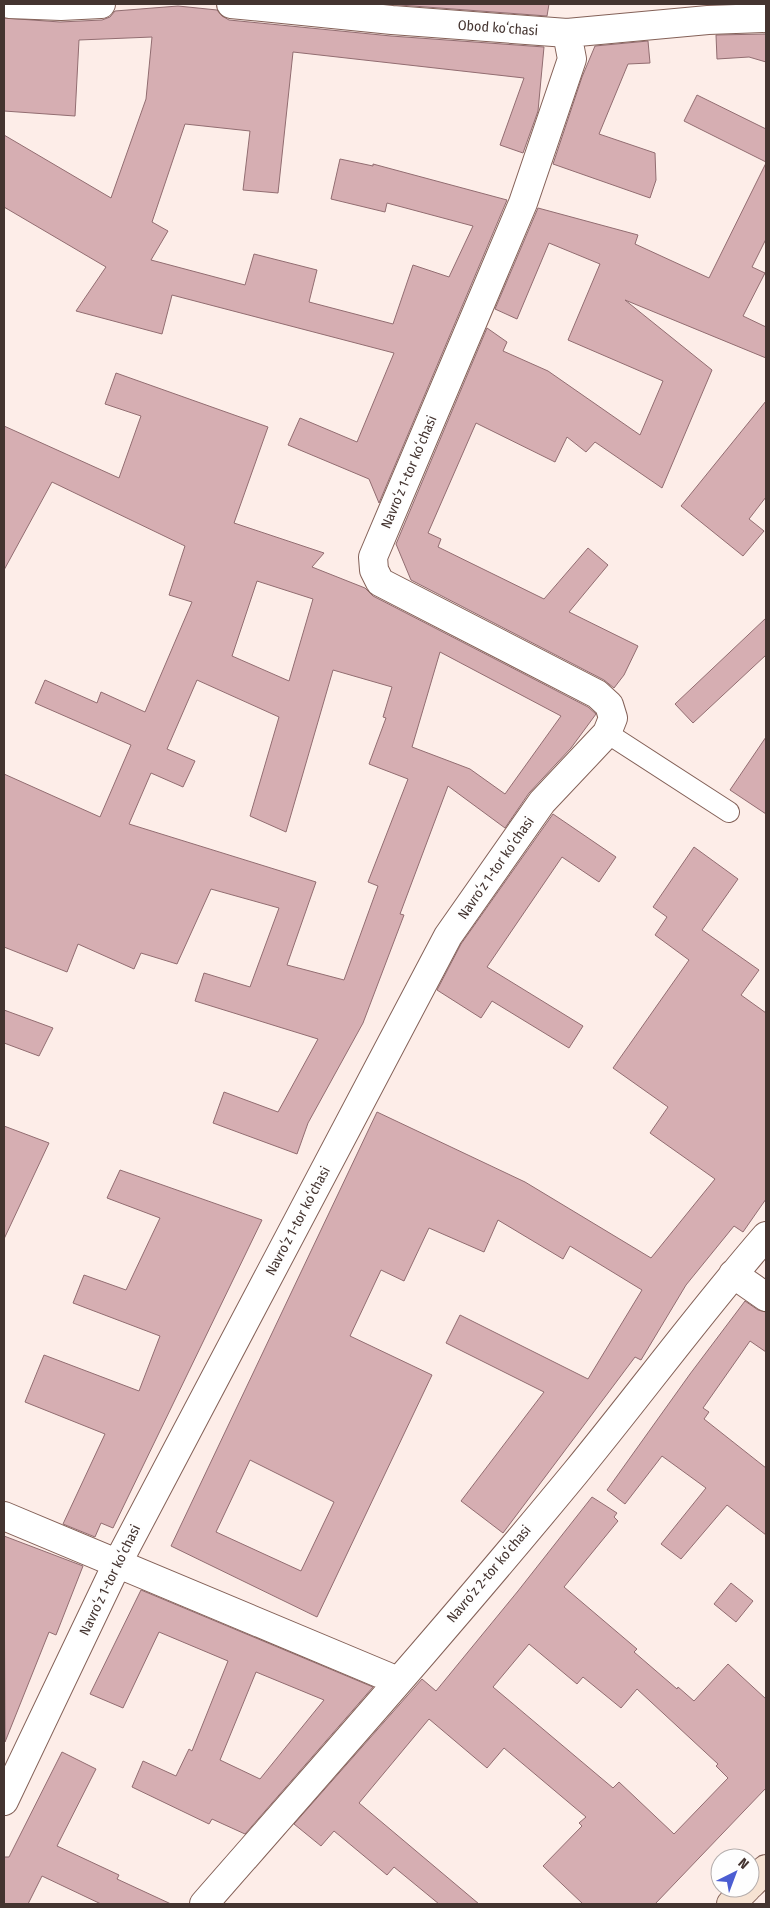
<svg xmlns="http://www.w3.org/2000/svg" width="770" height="1908" viewBox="0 0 770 1908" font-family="'Fira Sans Condensed',sans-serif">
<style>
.building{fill:#d6aeb2;stroke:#926d71;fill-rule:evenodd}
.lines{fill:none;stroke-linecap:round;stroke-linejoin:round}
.lane-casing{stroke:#846158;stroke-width:22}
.street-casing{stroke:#846158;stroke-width:30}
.secondary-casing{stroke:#846158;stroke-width:30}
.lane{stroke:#fff;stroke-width:20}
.street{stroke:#fff;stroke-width:28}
.secondary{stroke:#f6e2d2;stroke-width:28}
.labels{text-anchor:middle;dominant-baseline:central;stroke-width:5;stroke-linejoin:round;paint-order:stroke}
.street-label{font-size:14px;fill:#443430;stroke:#fefefe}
</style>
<rect width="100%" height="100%" fill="#fdede8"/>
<path class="building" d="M 386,4 L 549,4 L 547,16 Z
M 178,6 L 217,10 L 222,16 L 229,20 L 391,36 L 544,47 L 538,111 L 523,153 L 500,145 L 524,78 L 293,52 L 278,193 L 243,190 L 250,131 L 185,124 L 152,222 L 168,231 L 151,260 L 245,285 L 254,254 L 317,270 L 309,302 L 393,324 L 413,265 L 449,277 L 473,226 L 387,203 L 385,212 L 331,199 L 340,159 L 373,166 L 373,164 L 507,200 L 379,503 L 369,479 L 288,445 L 300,418 L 357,442 L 394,353 L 172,295 L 162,334 L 76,311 L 106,267 L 4,207 L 4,135 L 111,198 L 146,99 L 152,37 L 79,40 L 75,116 L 4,111 L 4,18 L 60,22 L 102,20 L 110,17 L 115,11 Z
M 766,34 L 766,62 L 749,57 L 717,59 L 716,35 Z
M 648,41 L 650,63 L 628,64 L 599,134 L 655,153 L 656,180 L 650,198 L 553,164 L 582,77 L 595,46 Z
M 697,95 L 766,129 L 766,162 L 684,121 Z
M 766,163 L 766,239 L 752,267 L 765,273 L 743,316 L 766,327 L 766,358 L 625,300 L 712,370 L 662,488 L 595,442 L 586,452 L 567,437 L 555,462 L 476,423 L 428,533 L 441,539 L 438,547 L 544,599 L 588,548 L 608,565 L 569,612 L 638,646 L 624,675 L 614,688 L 604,680 L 411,580 L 396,544 L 487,328 L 507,342 L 503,351 L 548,371 L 640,435 L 663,381 L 568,340 L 600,264 L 549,243 L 517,319 L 495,309 L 538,208 L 638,235 L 635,244 L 709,278 Z
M 116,373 L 268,427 L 234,523 L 324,553 L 312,567 L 365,588 L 373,596 L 588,707 L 596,714 L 571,748 L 529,793 L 505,828 L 448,786 L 400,914 L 404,915 L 363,1023 L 308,1123 L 297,1154 L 213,1123 L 224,1092 L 278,1112 L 318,1039 L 195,1001 L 204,973 L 250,987 L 279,908 L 211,889 L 177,964 L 141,953 L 134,969 L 78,944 L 67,972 L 4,947 L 4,774 L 100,817 L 131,745 L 35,703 L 45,680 L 97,703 L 101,692 L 145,712 L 192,602 L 169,595 L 185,546 L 52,482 L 4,570 L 4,426 L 119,478 L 141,416 L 105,404 ZM 257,581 L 313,599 L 289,681 L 232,656 ZM 440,652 L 561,716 L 505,794 L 470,769 L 412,747 ZM 333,670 L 392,687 L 383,717 L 386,718 L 369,764 L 408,779 L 368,882 L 378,886 L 344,980 L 287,965 L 316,882 L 129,824 L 151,773 L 183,787 L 195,761 L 167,749 L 197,680 L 279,717 L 250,816 L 286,832 Z
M 766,401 L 766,497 L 749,519 L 764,531 L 743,556 L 681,506 Z
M 766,618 L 766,655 L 693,723 L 675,704 Z
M 766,737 L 766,814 L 730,790 Z
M 553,814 L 616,857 L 599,882 L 562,857 L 487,967 L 583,1026 L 569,1048 L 492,1001 L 481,1018 L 437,990 L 461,944 Z
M 694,847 L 738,879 L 702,930 L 759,970 L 741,995 L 766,1013 L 766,1199 L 743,1232 L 734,1226 L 686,1285 L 641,1360 L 635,1357 L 503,1533 L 461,1501 L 544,1392 L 446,1343 L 460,1315 L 588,1379 L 642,1290 L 570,1246 L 563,1259 L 498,1220 L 484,1252 L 429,1228 L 404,1281 L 381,1270 L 350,1336 L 432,1375 L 317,1617 L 171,1546 L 377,1112 L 525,1182 L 651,1258 L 715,1179 L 650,1133 L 668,1107 L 613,1068 L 689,960 L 655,935 L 667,917 L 653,907 ZM 250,1460 L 334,1502 L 301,1571 L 216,1532 Z
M 4,1010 L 53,1028 L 39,1056 L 4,1043 Z
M 4,1126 L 49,1143 L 4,1239 Z
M 120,1170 L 262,1220 L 113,1528 L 101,1523 L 95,1537 L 63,1524 L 105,1434 L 25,1402 L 44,1355 L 139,1391 L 160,1336 L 73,1303 L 84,1275 L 126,1290 L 160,1218 L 107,1198 Z
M 745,1301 L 758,1310 L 766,1312 L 766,1352 L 750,1341 L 703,1408 L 709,1412 L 704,1419 L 766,1468 L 766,1535 L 727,1505 L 681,1559 L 661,1544 L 706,1488 L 662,1456 L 625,1504 L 607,1490 L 690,1374 Z
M 592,1497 L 617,1513 L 614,1517 L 618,1521 L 564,1587 L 637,1649 L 634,1652 L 677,1689 L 678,1687 L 694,1701 L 728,1664 L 766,1699 L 766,1788 L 655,1904 L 583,1904 L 543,1866 L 582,1826 L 579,1823 L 586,1817 L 504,1748 L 487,1768 L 429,1719 L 359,1803 L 479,1904 L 439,1904 L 394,1867 L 387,1875 L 334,1831 L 321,1846 L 294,1824 L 422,1679 L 436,1691 L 518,1591 ZM 529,1644 L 577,1684 L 583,1677 L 621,1708 L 637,1689 L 718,1764 L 716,1766 L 728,1778 L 674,1834 L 619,1782 L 613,1788 L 493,1687 Z
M 4,1536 L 83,1566 L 56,1635 L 49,1632 L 5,1742 Z
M 731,1583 L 753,1601 L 736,1622 L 714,1604 Z
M 141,1590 L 373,1687 L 245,1834 L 212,1819 L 209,1824 L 132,1787 L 143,1761 L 176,1776 L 189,1749 L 192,1751 L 228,1661 L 159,1632 L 123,1708 L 90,1694 ZM 256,1672 L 324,1700 L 260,1779 L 220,1760 Z
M 62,1752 L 96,1769 L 57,1846 L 119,1875 L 117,1879 L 171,1904 L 101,1904 L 42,1876 L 28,1904 L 4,1904 L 4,1857 L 9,1857 Z"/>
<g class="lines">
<g class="lane-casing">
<path id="lane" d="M 607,733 L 729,812"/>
</g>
<g class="street-casing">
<path id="street" d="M 9,4 L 61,6 L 101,4
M 231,4 L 392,20 L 567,33 L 708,20 L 766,18
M 733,1274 L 766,1297
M 4,1516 L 398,1681
M 4,1801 L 117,1564 L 448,936 L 542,802 L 607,733 L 613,718 L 609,705 L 597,694 L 380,582 L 374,570 L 373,557 L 523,203 L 572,59 L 567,33
M 204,1904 C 329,1761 455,1619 576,1472 C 640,1394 700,1312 766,1236"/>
</g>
<g class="secondary-casing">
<path id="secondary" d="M 750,1885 L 766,1869
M 731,1904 L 747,1888"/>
</g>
<use href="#lane" class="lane"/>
<use href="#street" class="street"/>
<use href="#secondary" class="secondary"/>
</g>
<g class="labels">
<g class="street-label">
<text transform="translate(498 28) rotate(4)">Obod koʻchasi</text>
<text transform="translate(409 472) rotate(-67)">Navroʻz 1-tor koʻchasi</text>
<text transform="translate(496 868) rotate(-55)">Navroʻz 1-tor koʻchasi</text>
<text transform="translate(298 1221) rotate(-62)">Navroʻz 1-tor koʻchasi</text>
<text transform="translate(489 1574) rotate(-50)">Navroʻz 2-tor koʻchasi</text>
<text transform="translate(110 1580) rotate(-64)">Navroʻz 1-tor koʻchasi</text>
</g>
</g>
<rect width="770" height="1908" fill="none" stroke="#443430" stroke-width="10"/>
<g transform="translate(735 1873) rotate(42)"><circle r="24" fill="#fefefe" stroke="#b4adac"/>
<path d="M0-4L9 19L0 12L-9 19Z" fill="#4b5dd2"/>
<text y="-8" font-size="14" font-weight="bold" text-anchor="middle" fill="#443430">N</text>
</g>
</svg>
